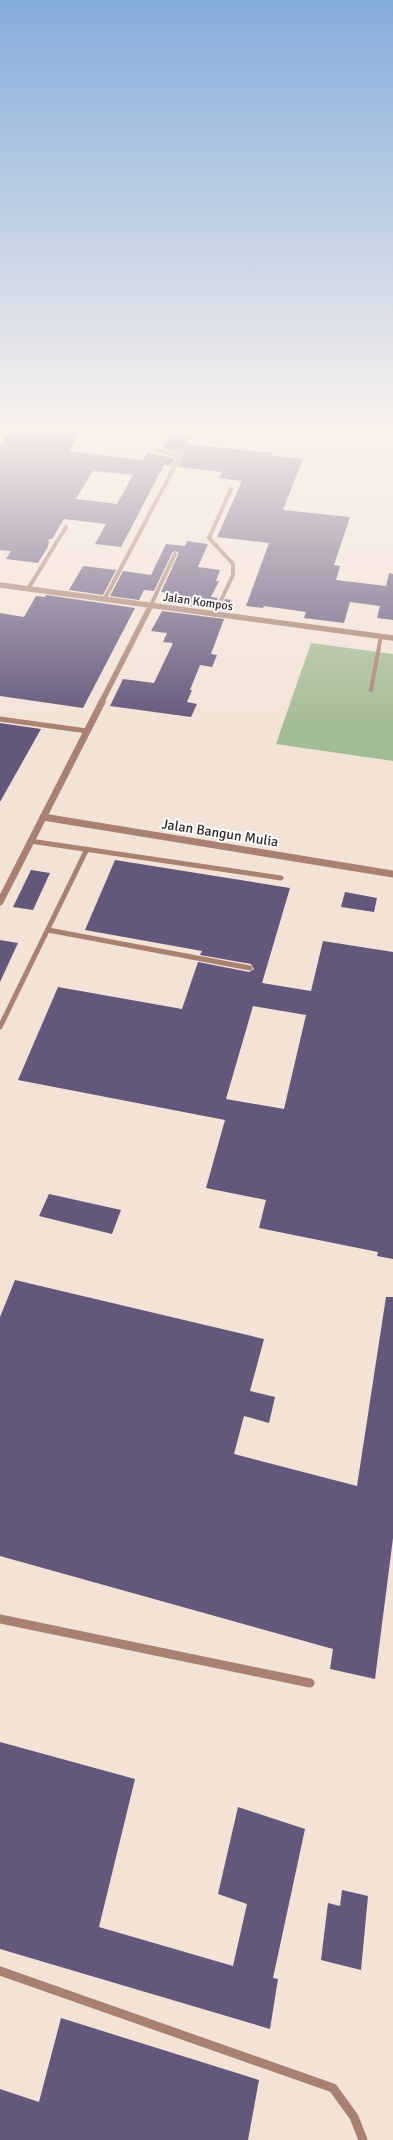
<svg xmlns="http://www.w3.org/2000/svg" width="393" height="2140" viewBox="0 0 393 2140" font-family="Signika,sans-serif">
<style>
.green{fill:#a4bc96}
.building{fill:#64577c;fill-rule:evenodd}
.lines{fill:none;stroke-linecap:round;stroke-linejoin:round}
.lane-far2{stroke:#a98172;stroke-width:4}
.lane-far1{stroke:#a98172;stroke-width:5}
.lane{stroke:#a98172;stroke-width:9}
.street-far1{stroke:#a98172;stroke-width:5.5}
.street{stroke:#a98172;stroke-width:7}
.labels{text-anchor:middle;dominant-baseline:central;stroke-width:4;stroke-linejoin:round;paint-order:stroke}
.far-street-label{font-size:12px;fill:#312b27;stroke:#fff}
.street-label{font-size:14px;fill:#312b27;stroke:#fff}
</style>
<rect width="100%" height="100%" fill="#f3e3d7"/>
<path class="green" d="M 311,643 L 393,654 L 393,761 L 276,744 Z"/>
<path class="building" d="M 14,426 L 51,426 L 83,429 L 69,451 L 143,460 L 147,452 L 175,459 L 171,466 L 164,465 L 121,547 L 95,544 L 106,524 L 64,519 L 52,539 L 49,539 L 48,547 L 38,563 L 6,559 L 11,551 L 0,550 L 0,445 ZM 95,471 L 133,475 L 117,504 L 76,499 L 92,472 Z
M 169,436 L 188,438 L 185,444 L 273,453 L 271,456 L 303,459 L 283,510 L 350,517 L 334,565 L 340,566 L 336,580 L 386,586 L 389,573 L 393,574 L 393,620 L 377,618 L 380,606 L 350,602 L 344,623 L 304,618 L 306,612 L 264,606 L 263,608 L 246,606 L 269,543 L 217,537 L 242,481 L 219,478 L 222,472 L 178,467 L 181,461 L 182,454 L 163,448 Z
M 187,541 L 208,544 L 198,567 L 220,570 L 216,581 L 219,581 L 211,597 L 218,598 L 213,609 L 166,603 L 172,593 L 161,592 L 178,555 L 178,552 L 175,551 L 172,553 L 154,591 L 144,590 L 139,600 L 110,596 L 123,571 L 151,575 L 166,544 L 185,546 Z
M 83,566 L 116,570 L 103,595 L 69,590 Z
M 46,595 L 135,608 L 83,708 L 0,696 L 0,613 L 24,617 L 36,596 L 45,597 Z
M 225,599 L 231,600 L 227,611 L 220,610 Z
M 162,611 L 224,619 L 211,654 L 217,655 L 212,667 L 200,665 L 190,690 L 192,690 L 187,702 L 197,704 L 191,717 L 110,706 L 123,679 L 154,683 L 173,643 L 163,642 L 167,633 L 151,631 Z
M 0,723 L 41,729 L 0,802 Z
M 115,860 L 290,888 L 262,983 L 311,991 L 323,941 L 393,952 L 393,1259 L 377,1256 L 378,1252 L 259,1228 L 266,1200 L 206,1188 L 225,1120 L 18,1080 L 58,987 L 182,1009 L 198,962 L 249,972 L 254,969 L 251,964 L 200,955 L 202,951 L 85,930 ZM 253,1006 L 306,1015 L 284,1109 L 226,1099 Z
M 31,870 L 50,873 L 33,910 L 13,907 Z
M 345,892 L 377,898 L 374,912 L 341,907 Z
M 0,940 L 18,943 L 0,982 Z
M 49,1194 L 121,1210 L 112,1234 L 39,1216 Z
M 15,1280 L 264,1339 L 250,1391 L 275,1397 L 269,1423 L 244,1416 L 234,1454 L 357,1486 L 386,1297 L 393,1297 L 393,1538 L 375,1679 L 330,1669 L 333,1649 L 0,1556 L 0,1317 Z
M 0,1742 L 135,1779 L 99,1927 L 233,1966 L 247,1904 L 218,1894 L 238,1807 L 305,1829 L 273,1978 L 278,1979 L 270,2029 L 0,1949 Z
M 342,1890 L 368,1896 L 361,1970 L 321,1960 L 328,1903 L 340,1906 Z
M 61,2018 L 259,2080 L 248,2140 L 0,2140 L 0,2089 L 39,2102 Z"/>
<g class="lines">
<path class="lane-far2" d="M 28,589 L 66,527
M 104,600 L 178,460 L 179,456 L 155,450
M 150,607 L 175,554
M 214,615 L 233,575 L 233,564 L 209,538 L 231,489
M 371,690 L 381,636"/>
<path class="lane-far1" d="M 0,719 L 87,731
M 30,841 L 281,878
M 48,930 L 250,968
M 0,1027 L 87,849"/>
<path class="lane" d="M 0,1619 L 310,1683
M 0,1971 L 333,2088 L 354,2117 L 363,2140"/>
<path class="street-far1" d="M 0,585 L 393,638
M 101,703 L 150,607"/>
<path class="street" d="M 43,817 L 393,874
M 0,902 L 102,702"/>
</g>
<linearGradient id="sky" x2="0" y2="1"><stop stop-color="#83acdb"/><stop offset="0.59" stop-color="#faf2ed"/><stop offset="1" stop-color="#faf2ed" stop-opacity="0"/></linearGradient>
<rect width="393" height="725" fill="url(#sky)"/>
<g class="labels">
<g class="far-street-label">
<text transform="translate(198 602) rotate(8)">Jalan Kompos</text>
</g>
<g class="street-label">
<text transform="translate(220 833) rotate(9)">Jalan Bangun Mulia</text>
</g>
</g>
</svg>
